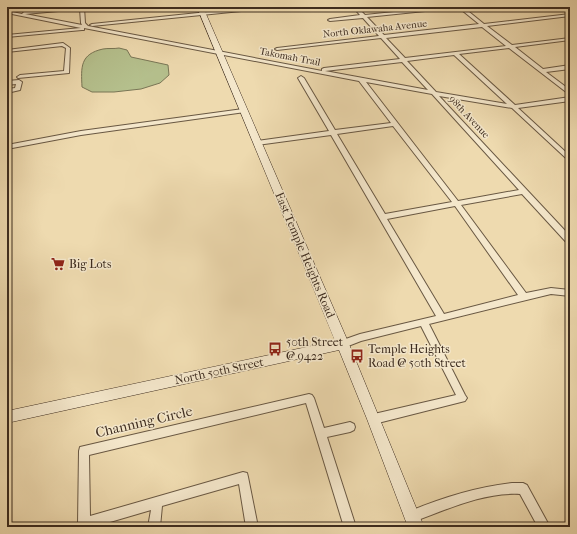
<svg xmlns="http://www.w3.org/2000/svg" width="577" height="534" viewBox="0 0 577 534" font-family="'IM FELL French Canon',serif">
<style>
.green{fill:#b5c08d;stroke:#797656}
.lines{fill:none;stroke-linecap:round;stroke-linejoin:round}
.street-casing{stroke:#695843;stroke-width:2}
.secondary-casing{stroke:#3d2c1f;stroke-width:1}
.street{fill:#f4e7cb;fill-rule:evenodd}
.secondary{fill:#f4e7cb;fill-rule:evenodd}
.labels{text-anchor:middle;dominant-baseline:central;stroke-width:3;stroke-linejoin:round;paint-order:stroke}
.far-street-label{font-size:10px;fill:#3d2c1f;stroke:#f4e7cb}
.street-label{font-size:12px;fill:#3d2c1f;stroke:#f4e7cb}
.poi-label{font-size:12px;fill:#3d2c1f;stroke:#f4e7cb;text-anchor:start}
.near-street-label{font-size:14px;fill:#3d2c1f;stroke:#f4e7cb}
</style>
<rect width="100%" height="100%" fill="#eedaaf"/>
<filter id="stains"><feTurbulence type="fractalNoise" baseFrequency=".005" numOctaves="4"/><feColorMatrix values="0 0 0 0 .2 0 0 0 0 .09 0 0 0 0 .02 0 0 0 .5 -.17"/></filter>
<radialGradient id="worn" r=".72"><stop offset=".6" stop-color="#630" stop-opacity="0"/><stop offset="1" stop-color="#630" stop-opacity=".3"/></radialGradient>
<path class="green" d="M 119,48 L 127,50 L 131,57 L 168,65 L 169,75 L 160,83 L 141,89 L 114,92 L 92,92 L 82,87 C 81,67 80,54 103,49 C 108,48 114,49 119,48 Z"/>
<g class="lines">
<g class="street-casing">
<path id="street" d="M 69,7 L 84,7 L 85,23 L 88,26 L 322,71 L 322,69 L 324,68 L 400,59 L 381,38 L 277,50 L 275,49 L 277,48 L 379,36 L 363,18 L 330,21 L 328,20 L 330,19 L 360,15 L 353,7 L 357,7 L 365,15 L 442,7 L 456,7 L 454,8 L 367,17 L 384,35 L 479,24 L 458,7 L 463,7 L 484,24 L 570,14 L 570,16 L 487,26 L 512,45 L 570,38 L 570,40 L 515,47 L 543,69 L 570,65 L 570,69 L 546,72 L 570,90 L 570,95 L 509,48 L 459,54 L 515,105 L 570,97 L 570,101 L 518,108 L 570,156 L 570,161 L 568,160 L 512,108 L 439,96 L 570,236 L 570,244 L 567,243 L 522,194 L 461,205 L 526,293 L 551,288 L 570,290 L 570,296 L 551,294 L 429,324 L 465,395 L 467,398 L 465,401 L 374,424 L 370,422 L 369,419 L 370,416 L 374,414 L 456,395 L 421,326 L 361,341 L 343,348 L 340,347 L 338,344 L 340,341 L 360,334 L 436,316 L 331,135 L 257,145 L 254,143 L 257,141 L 329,131 L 298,78 L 301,76 L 304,78 L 335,130 L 391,123 L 359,81 L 84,28 L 84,30 L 82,30 L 7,37 L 7,35 L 81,28 L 7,13 L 7,11 L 22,14 L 24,12 ZM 80,9 L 81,23 L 82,25 L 25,14 ZM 482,27 L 506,46 L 405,58 L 386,38 ZM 454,55 L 507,104 L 436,92 L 407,61 ZM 402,62 L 428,90 L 325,71 ZM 366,82 L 432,94 L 519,190 L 458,201 ZM 393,126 L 452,202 L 385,214 L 337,134 ZM 455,206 L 518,295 L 444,314 L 387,219 Z
M 257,7 L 272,7 L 270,8 L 92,26 L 90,25 L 92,24 Z
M 63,43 L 70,48 L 69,73 L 18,78 L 17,77 L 20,75 L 64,71 L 66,48 L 62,46 L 7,52 L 7,50 Z
M 19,80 L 22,82 L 20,90 L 7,93 L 7,89 L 15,88 L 16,84 L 7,85 L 7,81 Z
M 243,109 L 246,111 L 245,112 L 81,135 L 7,149 L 7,145 L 81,131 Z
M 309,394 L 312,395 L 314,398 L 324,428 L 350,422 L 354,424 L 355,427 L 354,430 L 350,432 L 327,437 L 356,527 L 344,527 L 306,403 L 89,455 L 90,516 L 243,472 L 247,473 L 248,477 L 258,527 L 246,527 L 239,484 L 162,506 L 160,527 L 148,527 L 151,510 L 93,527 L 79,527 L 78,524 L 79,451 L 80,447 Z
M 512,483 L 523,483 L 527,485 L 550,527 L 538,527 L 520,494 C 483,492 446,510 412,522 L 408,520 L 406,516 L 408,512 C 441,498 477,487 512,483 Z"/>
</g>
<g class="secondary-casing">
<path id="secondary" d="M 197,7 L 203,7 L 349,344 L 424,527 L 408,527 L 367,419 L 339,350 L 7,423 L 7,411 L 335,341 Z"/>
</g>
<use href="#street" class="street"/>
<use href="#secondary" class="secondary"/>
</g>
<defs>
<g id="supermarket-bare" transform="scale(1.08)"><path d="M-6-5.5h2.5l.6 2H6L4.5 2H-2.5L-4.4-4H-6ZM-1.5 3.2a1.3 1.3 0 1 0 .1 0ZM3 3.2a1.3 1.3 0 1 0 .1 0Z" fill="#8f2418" stroke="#f4e7cb" stroke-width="2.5" paint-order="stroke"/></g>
<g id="bus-bare" transform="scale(1.08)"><path d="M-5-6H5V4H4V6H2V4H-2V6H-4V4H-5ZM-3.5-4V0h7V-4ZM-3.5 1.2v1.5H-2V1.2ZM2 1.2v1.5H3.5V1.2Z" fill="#8f2418" stroke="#f4e7cb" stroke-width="2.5" paint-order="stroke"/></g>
</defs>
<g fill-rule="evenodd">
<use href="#supermarket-bare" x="58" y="264"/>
<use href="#bus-bare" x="275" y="349"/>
<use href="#bus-bare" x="357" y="356"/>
</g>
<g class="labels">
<g class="far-street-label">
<text transform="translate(375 29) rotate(-6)">North Oklawaha Avenue</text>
<text transform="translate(290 57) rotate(11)">Takomah Trail</text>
<text transform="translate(469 117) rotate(47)">98th Avenue</text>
</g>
<g class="street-label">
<text transform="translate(305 255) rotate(67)">East Temple Heights Road</text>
<text transform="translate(219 371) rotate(-12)">North 50th Street</text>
</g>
<g class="poi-label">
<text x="69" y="264">Big Lots</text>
<text x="286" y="342">50th Street<tspan x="286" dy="14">@ 9422</tspan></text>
<text x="368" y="349">Temple Heights<tspan x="368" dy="14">Road @ 50th Street</tspan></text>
</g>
<g class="near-street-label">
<text transform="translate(144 422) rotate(-13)">Channing Circle</text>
</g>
</g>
<rect width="577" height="534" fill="none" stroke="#eedaaf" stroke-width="24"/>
<rect x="8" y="8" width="561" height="518" fill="none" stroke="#3d2c1f" stroke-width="2"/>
<rect x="12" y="12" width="553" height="510" fill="none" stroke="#3d2c1f"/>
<rect width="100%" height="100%" filter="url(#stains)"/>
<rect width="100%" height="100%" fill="url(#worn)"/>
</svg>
